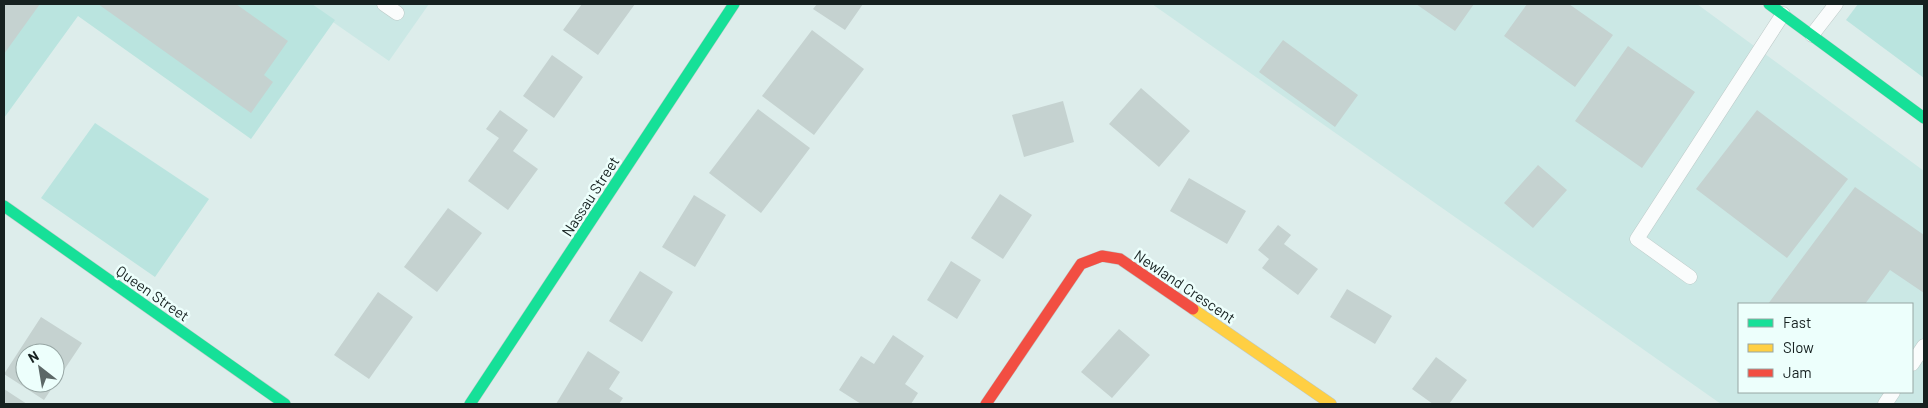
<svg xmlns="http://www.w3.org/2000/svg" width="1928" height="408" viewBox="0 0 1928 408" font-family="Barlow,sans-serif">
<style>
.built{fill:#cbe8e5;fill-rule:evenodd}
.green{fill:#bae4df}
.building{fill:#c5d2d0;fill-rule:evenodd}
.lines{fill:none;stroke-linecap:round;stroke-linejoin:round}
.lane-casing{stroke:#bcc9c7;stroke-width:15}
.fast-casing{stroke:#bcc9c7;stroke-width:12}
.slow-casing{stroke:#bcc9c7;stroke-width:12}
.jam-casing{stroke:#bcc9c7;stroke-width:12}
.lane{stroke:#fafcfc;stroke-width:14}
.fast{stroke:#16e098;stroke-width:11}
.slow{stroke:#ffcf43;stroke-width:11}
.jam{stroke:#f24e42;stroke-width:11}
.labels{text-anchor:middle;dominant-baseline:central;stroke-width:5;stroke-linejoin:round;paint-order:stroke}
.street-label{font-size:15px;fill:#162120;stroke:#edfffc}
</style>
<rect width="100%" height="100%" fill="#ddedeb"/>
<path class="built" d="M 307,4 L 429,4 L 389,61 Z
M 1152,4 L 1697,4 L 1924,171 L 1924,404 L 1721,404 ZM 1739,304 L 1912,304 L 1912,392 L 1739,392 Z"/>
<path class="green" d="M 4,4 L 312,4 L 335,20 L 251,139 L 78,16 L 4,118 Z
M 1858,4 L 1924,4 L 1924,78 L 1846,20 Z
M 95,123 L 209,199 L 155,277 L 41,198 Z"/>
<path class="building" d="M 4,4 L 40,4 L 4,54 Z
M 98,4 L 236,4 L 288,41 L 264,75 L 273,82 L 251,113 Z
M 582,4 L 635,4 L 598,55 L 563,30 Z
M 817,4 L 863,4 L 845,30 L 813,9 Z
M 1416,4 L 1474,4 L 1455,31 Z
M 1527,4 L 1569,4 L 1613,35 L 1575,87 L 1504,36 Z
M 812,30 L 864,69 L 814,135 L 762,96 Z
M 1283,40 L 1358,95 L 1335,127 L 1259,72 Z
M 1628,46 L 1695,92 L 1642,168 L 1575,121 Z
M 552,55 L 583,77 L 554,118 L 523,96 Z
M 1141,88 L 1190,131 L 1159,167 L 1109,124 Z
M 1063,101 L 1074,142 L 1024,157 L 1012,115 Z
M 758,109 L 810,148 L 761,213 L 709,173 Z
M 500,110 L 528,130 L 513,151 L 538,169 L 508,210 L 468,181 L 499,138 L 486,129 Z
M 1757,110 L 1848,179 L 1787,258 L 1696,189 Z
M 1538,165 L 1567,190 L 1533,228 L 1504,203 Z
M 1189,178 L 1246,211 L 1227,244 L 1170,211 Z
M 1855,187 L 1924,235 L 1924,293 L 1890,270 L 1865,304 L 1768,304 Z
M 1000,194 L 1032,215 L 1003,259 L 971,238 Z
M 694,195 L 726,215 L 695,267 L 662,247 Z
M 448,208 L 482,233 L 437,292 L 404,267 Z
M 1278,225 L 1291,235 L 1284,244 L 1318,269 L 1298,295 L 1262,268 L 1269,259 L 1258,250 Z
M 951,261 L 981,280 L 957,319 L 927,300 Z
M 640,271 L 673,292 L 642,342 L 609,321 Z
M 1347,289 L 1392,316 L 1375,344 L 1330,317 Z
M 378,292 L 413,317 L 369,379 L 334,355 Z
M 41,317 L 82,343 L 44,400 L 4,374 ZM 25,353 L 55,353 L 55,383 L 25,383 Z
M 1119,329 L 1150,355 L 1112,398 L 1081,372 Z
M 893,335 L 924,356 L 905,384 L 918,393 L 911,404 L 861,404 L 839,390 L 861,356 L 874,364 Z
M 588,351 L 620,372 L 609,389 L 623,398 L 619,404 L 556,404 Z
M 1436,357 L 1467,380 L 1449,404 L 1433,404 L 1412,389 Z
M 4,389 L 27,404 L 4,404 Z"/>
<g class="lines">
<g class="lane-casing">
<path id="lane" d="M 384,4 L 397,13
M 1812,35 L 1836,4
M 1690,277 L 1637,239 L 1783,14
M 1912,364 L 1924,346
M 1885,404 L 1893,392"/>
</g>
<g class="fast-casing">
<path id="fast" d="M 1769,4 L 1924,118
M 4,206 L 285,404
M 470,404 L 734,4"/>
</g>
<g class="slow-casing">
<path id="slow" d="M 1193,309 L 1331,404"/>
</g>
<g class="jam-casing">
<path id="jam" d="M 986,404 L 1081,264 L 1102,256 L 1120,259 L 1193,309"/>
</g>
<use href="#lane" class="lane"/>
<use href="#fast" class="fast"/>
<use href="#slow" class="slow"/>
<use href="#jam" class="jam"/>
</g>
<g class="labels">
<g class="street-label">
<text transform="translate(590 196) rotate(-57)">Nassau Street</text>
<text transform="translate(1185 286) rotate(34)">Newland Crescent</text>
<text transform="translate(153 293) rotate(35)">Queen Street</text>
</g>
</g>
<rect width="1928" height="408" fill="none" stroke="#162120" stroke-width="10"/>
<rect x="1738" y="303" width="175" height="90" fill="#edfffc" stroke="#97a6a4"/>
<rect x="1748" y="319" width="25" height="8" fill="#16e098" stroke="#97a6a4"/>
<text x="1783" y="328" font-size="15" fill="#162120">Fast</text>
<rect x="1748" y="344" width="25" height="8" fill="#ffcf43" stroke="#97a6a4"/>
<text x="1783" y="353" font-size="15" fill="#162120">Slow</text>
<rect x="1748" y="369" width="25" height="8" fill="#f24e42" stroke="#97a6a4"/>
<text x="1783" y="378" font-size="15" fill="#162120">Jam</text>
<g transform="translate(40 368) rotate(329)"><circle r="24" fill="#edfffc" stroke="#97a6a4"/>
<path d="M0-4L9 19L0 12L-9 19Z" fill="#5c6867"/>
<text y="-8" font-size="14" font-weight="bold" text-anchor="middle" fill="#162120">N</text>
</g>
</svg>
